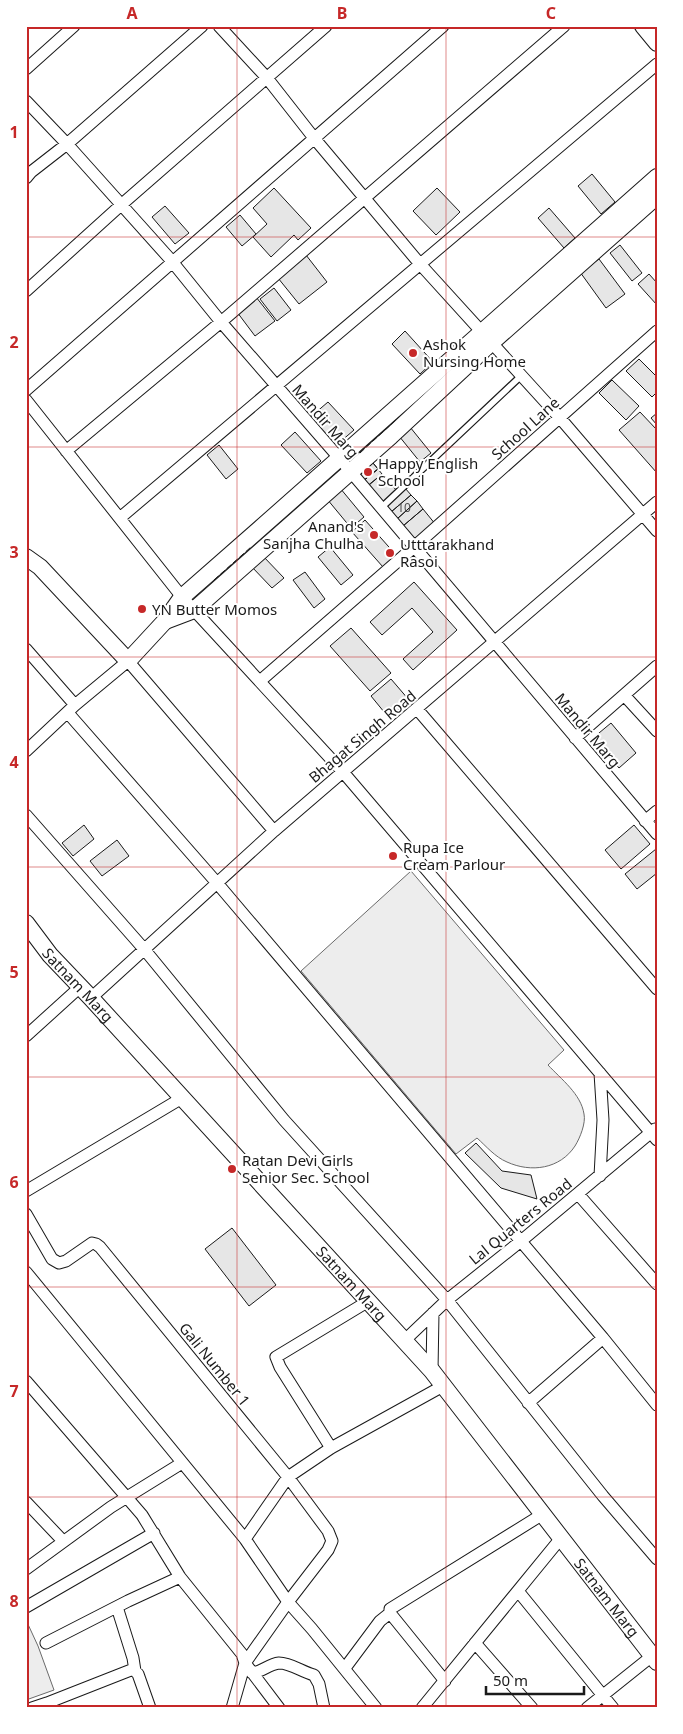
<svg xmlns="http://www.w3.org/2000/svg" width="683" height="1734" viewBox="0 0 683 1734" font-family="'Noto Sans',sans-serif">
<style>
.green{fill:#ededed;stroke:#6a6a6a}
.building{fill:#e6e6e6;stroke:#1a1a1a}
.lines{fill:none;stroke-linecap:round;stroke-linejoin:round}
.lane-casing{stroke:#1a1a1a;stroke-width:8}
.street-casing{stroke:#1a1a1a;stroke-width:13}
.secondary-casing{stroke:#1a1a1a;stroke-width:18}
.lane{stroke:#fff;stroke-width:5.5}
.street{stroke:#fff;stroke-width:11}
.secondary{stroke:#fff;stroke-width:16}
.fence{stroke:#1a1a1a;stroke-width:1;stroke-dasharray:6 2.5;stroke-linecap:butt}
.grid{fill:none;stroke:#c62828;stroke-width:1;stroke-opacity:0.55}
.poi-dot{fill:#c62828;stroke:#fff;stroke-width:2}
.labels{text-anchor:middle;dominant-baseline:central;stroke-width:4;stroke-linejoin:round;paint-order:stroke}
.number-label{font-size:12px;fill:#4d4d4d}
.poi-label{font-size:15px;fill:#1a1a1a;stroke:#fff;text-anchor:start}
.street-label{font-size:15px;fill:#1a1a1a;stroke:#fff}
.neatline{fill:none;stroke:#c62828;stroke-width:2}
.grid-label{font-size:16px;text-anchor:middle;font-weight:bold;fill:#c62828}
</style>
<rect width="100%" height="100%" fill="#fff"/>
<path class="green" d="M 411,871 L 564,1050 L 548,1065 C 561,1079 581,1094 584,1114 C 586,1123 580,1138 575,1146 C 560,1169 531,1173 507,1162 C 495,1157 486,1146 477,1138 L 456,1154 L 301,971 Z
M 26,1620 L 38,1646 L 54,1690 L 26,1700 Z"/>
<path class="building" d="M 592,174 L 615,202 L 601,214 L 578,186 Z
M 274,188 L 311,228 L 298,240 L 294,235 L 271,257 L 253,237 L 267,224 L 253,208 Z
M 437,188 L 460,212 L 436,235 L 413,211 Z
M 165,206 L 189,233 L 175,244 L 152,217 Z
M 549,208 L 575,238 L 564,248 L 538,218 Z
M 240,215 L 256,234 L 242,246 L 226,227 Z
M 620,245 L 642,273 L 632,281 L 610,253 Z
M 306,255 L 327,282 L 299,304 L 278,278 Z
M 599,259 L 625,294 L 606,308 L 580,272 Z
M 649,274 L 657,283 L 657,305 L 638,284 Z
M 274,288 L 291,310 L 277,321 L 260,299 Z
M 256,297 L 275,321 L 255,336 L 237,312 Z
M 405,331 L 433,362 L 420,374 L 392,344 Z
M 639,359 L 657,377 L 657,392 L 652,397 L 626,371 Z
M 612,380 L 639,406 L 626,420 L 599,393 Z
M 328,402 L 354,430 L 333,448 L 307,420 Z
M 640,412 L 657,430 L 657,473 L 619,430 Z
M 657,413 L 657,425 L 651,418 Z
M 410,427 L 431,453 L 420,462 L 399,436 Z
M 295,432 L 321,461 L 307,473 L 281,445 Z
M 219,445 L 238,469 L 226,479 L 207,455 Z
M 373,463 L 378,469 L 363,481 L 359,476 Z
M 373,463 L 378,469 L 363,481 L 359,476 Z
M 378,469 L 382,474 L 366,487 L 362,482 Z
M 382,474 L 397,491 L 383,503 L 368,486 Z
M 340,488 L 364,517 L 351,528 L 327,499 Z
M 405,488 L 411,495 L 391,512 L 385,506 Z
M 411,495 L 417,501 L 397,519 L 391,512 Z
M 417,501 L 423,509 L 403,526 L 397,519 Z
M 423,509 L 436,525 L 416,542 L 403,526 Z
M 365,520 L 396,555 L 383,567 L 352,532 Z
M 330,547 L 353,575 L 341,585 L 318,557 Z
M 262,555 L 284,578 L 272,588 L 251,566 Z
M 305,572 L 325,599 L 314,608 L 293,580 Z
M 414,582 L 457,630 L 413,670 L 403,659 L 433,632 L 412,608 L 382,635 L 370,622 Z
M 351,628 L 391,673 L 370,691 L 330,646 Z
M 391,679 L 409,700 L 389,718 L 371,696 Z
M 611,723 L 636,753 L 619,768 L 593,738 Z
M 84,825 L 94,839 L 73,856 L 62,843 Z
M 634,825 L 650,844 L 621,869 L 605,850 Z
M 117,840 L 129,856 L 102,876 L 90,861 Z
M 656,849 L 657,873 L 637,889 L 625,874 Z
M 476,1143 L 502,1171 L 531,1175 L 537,1199 L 501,1188 L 465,1153 Z
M 232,1228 L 276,1285 L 249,1306 L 205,1249 Z"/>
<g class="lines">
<g class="lane-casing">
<path id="lane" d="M 381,508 L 521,376"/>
</g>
<g class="street-casing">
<path id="street" d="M 219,26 L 267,78 L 314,138 L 420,264 L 560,418 L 657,531
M 26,69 L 74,26
M 26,101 L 67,144 L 170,259 L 221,322 L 340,459 L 657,834
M 26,178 L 31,172 L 67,144 L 202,26
M 26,291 L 121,205 L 326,26
M 26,390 L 443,26
M 26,400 L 182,597 L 343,772 L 657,1140
M 66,451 L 221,322 L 564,26
M 121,517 L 657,64
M 26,649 L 75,705
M 260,681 L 414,547 L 657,331
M 624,695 L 657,731
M 417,709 L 657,989
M 68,713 L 217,883 L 603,1338 L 657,1405
M 575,738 L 657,666
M 26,751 L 75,705 L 128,661 L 274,831
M 26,815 L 144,949 L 284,1120 L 447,1300 L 603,1496 L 657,1559
M 645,821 L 657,811
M 91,998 L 274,831 L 657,502
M 26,1036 L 80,987
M 600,1073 L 603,1120 L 600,1176
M 26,1191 L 182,1098
M 578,1194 L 657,1284
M 26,1214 L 52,1259 L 59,1263 L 66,1261 L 92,1243 L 96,1244 L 100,1247 L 288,1477 L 328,1531 L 332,1541 L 328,1550 L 288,1602 L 245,1663 L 279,1708
M 26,1272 L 245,1539 L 288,1602 L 312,1629 L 376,1708
M 405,1340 L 447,1300 L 521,1241 L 655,1129
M 432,1371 L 433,1313
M 26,1381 L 142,1515 L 180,1577 L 242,1654 L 245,1663 L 232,1708
M 528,1403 L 603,1338
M 331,1448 L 280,1367 L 276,1357 L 367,1302
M 26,1502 L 63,1541
M 245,1539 L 288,1477 L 331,1448 L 443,1386
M 26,1569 L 111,1507 L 182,1463
M 518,1591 L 613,1708
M 26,1607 L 154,1533
M 117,1607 L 133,1658 L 135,1671
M 390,1613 L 445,1681
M 46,1643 L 128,1601 L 180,1577
M 475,1643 L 532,1708
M 345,1668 L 380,1621 L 390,1613 L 390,1609 L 543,1514
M 252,1673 C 262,1672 269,1664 279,1663 C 291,1663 302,1672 314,1675 L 319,1684 L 324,1708
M 32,1708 L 47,1703
M 49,1708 L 47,1703 L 131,1670 L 135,1671 L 138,1674 L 150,1708
M 422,1708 L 561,1538
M 587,1708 L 652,1656"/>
</g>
<g class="secondary-casing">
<g id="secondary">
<path d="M 643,26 L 657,43"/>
<path d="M 26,557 L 40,567 L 128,661 L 165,621 L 182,597 C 341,458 498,317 657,177"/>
<path d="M 165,621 L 194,610 L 391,436 L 491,343 L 657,196"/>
<path id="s1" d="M 26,923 L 50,955 L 91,998 L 432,1371 L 657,1662"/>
</g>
</g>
<use href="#lane" class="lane"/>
<use href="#street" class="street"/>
<use href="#secondary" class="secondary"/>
<path class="fence" d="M 360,453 L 399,417
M 214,580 L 251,547"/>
</g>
<path class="grid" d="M 237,26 L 237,1708M 446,26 L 446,1708M 26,237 L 657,237M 26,447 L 657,447M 26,657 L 657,657M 26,867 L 657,867M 26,1077 L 657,1077M 26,1287 L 657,1287M 26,1497 L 657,1497"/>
<g class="poi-dot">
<circle cx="413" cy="353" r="5"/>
<circle cx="368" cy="472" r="5"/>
<circle cx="374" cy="535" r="5"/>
<circle cx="390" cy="553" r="5"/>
<circle cx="142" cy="609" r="5"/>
<circle cx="393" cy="856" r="5"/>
<circle cx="232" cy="1169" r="5"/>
</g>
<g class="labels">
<g class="number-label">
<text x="404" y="507">10</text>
</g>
<g class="poi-label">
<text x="423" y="344">Ashok<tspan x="423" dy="17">Nursing Home</tspan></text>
<text x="378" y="463">Happy English<tspan x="378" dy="17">School</tspan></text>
<text x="364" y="526" text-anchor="end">Anand's<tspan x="364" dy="17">Sanjha Chulha</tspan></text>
<text x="400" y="544">Utttarakhand<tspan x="400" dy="17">Rasoi</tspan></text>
<text x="152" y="609">YN Butter Momos</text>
<text x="403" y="847">Rupa Ice<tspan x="403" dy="17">Cream Parlour</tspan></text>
<text x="242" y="1160">Ratan Devi Girls<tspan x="242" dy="17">Senior Sec. School</tspan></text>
</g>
<g class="street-label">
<text transform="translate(326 421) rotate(49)">Mandir Marg</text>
<text transform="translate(525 428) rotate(-42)">School Lane</text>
<text transform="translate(588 730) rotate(50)">Mandir Marg</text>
<text transform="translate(362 736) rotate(-40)">Bhagat Singh Road</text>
<text stroke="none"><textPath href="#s1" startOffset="81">Satnam Marg</textPath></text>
<text transform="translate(520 1221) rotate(-39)">Lal Quarters Road</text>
<text stroke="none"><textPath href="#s1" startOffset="486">Satnam Marg</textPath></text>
<text transform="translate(215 1364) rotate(51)">Gali Number 1</text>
<text stroke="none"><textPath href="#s1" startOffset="891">Satnam Marg</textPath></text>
</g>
</g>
<rect width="683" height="1734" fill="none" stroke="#ffffff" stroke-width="55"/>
<path d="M486 1686v8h98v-8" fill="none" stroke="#1a1a1a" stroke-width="2.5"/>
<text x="493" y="1686" font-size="15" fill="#1a1a1a" stroke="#ffffff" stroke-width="4" paint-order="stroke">50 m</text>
<rect x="28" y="28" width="628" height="1678" class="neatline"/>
<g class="grid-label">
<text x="132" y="19">A</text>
<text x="342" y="19">B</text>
<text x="551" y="19">C</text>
<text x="14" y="138">1</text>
<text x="14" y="348">2</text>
<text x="14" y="558">3</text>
<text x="14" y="768">4</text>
<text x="14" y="978">5</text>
<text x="14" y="1188">6</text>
<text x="14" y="1397">7</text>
<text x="14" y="1607">8</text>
</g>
</svg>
